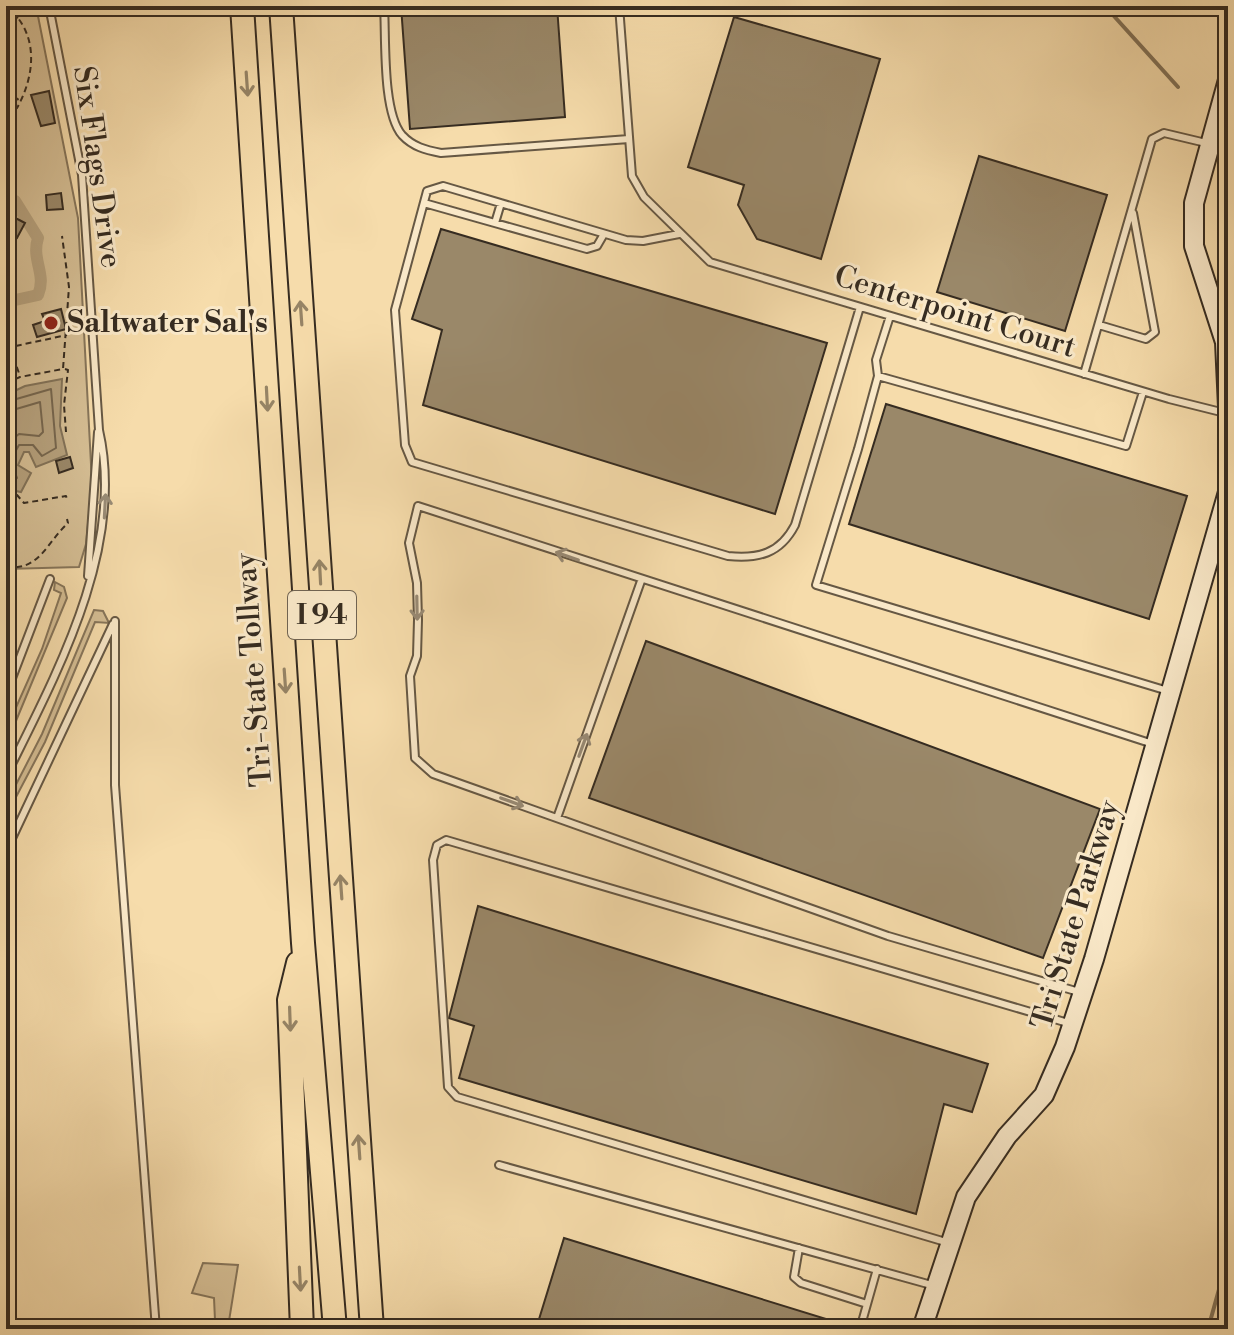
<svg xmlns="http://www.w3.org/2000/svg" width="1234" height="1335" viewBox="0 0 1234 1335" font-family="'Libre Bodoni',serif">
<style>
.green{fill:#d5be94;stroke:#86755a;stroke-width:2}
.water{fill:#b5a07c;stroke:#827258;stroke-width:2}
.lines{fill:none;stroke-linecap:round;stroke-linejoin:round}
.shore{stroke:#76664e;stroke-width:2}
.stream{stroke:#827258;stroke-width:4}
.canal{stroke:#b5a07c;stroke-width:12}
.building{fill:#9a8869;stroke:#362c21;stroke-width:2}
.lane-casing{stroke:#665844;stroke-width:10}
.secondary-casing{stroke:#362c21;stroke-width:22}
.highway-casing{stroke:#362c21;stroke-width:26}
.path{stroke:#362c21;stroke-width:2;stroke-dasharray:6 4;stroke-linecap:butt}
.lane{stroke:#f9e8c8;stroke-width:6}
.secondary{stroke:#f9e8c8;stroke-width:18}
.highway{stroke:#f6dcab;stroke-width:22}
.oneway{stroke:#968466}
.oneway2{stroke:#988a74}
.poi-dot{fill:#8f2418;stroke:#f9e8c8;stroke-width:3}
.labels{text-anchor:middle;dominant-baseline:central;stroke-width:6;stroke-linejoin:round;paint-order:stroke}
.shield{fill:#f9e8c8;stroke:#706453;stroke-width:2}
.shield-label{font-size:28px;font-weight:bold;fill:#362c21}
.street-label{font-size:30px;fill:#362c21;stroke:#f9e8c8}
.poi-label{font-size:30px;font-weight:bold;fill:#362c21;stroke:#f9e8c8;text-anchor:start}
</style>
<rect width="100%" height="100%" fill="#f6dcab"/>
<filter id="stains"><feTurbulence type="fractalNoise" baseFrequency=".0025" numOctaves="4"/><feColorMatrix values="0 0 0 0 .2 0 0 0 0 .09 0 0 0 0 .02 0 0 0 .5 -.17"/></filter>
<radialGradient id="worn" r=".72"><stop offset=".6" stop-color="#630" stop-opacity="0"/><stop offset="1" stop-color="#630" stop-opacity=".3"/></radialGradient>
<path class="green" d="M 6,6 L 36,6 L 78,218 L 92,483 L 86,544 L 79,567 L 6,569 Z
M 55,582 L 64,587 L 67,598 L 6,745 L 6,730 L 42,649 L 61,593 L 54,590 Z
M 94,610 L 103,611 L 109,623 L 95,622 L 45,742 L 6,816 L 6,804 L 42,734 Z
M 203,1263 L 238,1265 L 229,1321 L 215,1320 L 214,1298 L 192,1293 Z"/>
<path class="water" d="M 62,379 L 60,426 L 67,455 L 36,467 L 29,452 L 24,452 L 18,465 L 31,473 L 21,492 L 6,489 L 6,395 L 25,386 Z"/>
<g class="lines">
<path class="shore" d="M 6,402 L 51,389 L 56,448 L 42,456 L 33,445 L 19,445 L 10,461 L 17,478 L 6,481
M 6,412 L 40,402 L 43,432 L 39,436 L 19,434 L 6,444"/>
<path class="stream" d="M 1088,6 L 1113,15 L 1178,87
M 1208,1329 L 1228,1257"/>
<path class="canal" d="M 6,198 L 15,201 L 38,238 C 31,260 47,274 38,295 L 6,302"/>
</g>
<path class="building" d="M 401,6 L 557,6 L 565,117 L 410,129 Z
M 734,17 L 880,59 L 821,259 L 757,239 L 738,205 L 744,185 L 688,167 Z
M 49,91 L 55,123 L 41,126 L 31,95 Z
M 979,156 L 1107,195 L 1065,331 L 937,292 Z
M 61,193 L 63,209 L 47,210 L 46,195 Z
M 6,213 L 25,223 L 17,238 L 6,233 Z
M 441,229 L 827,343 L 775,514 L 423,405 L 442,330 L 412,319 Z
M 61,309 L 66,329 L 37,337 L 33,325 L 45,321 L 42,314 Z
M 886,404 L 1187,496 L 1149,619 L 849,524 Z
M 70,457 L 73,468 L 59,473 L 56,461 Z
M 646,641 L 1100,809 L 1043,958 L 589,798 Z
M 478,906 L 988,1064 L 972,1112 L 944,1104 L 916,1214 L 459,1078 L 474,1026 L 449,1018 Z
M 564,1238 L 852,1327 L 852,1329 L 536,1329 Z"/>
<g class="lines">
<g class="lane-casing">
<path id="lane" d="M 384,6 C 386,37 382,112 402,135 C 413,147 426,150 441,153 L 629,139
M 619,6 L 632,176 L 644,197 L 710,262 L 1169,399 L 1225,413
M 424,203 L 587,249 L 597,246 L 604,234
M 495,223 L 501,203
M 679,234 L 643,241 L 626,240 L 443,186 L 427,191 L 395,310 L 405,445 L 412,462 L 728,556 C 758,559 780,554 795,525 L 860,307
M 890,316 L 876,360 L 878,376 L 858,449 L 816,585 L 1168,691
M 1099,325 L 1146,339 L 1155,332 L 1133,213
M 1084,374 L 1152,139 L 1164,133 L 1206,143
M 878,376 L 1126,446 L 1143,392
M 88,576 L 98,432
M 115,621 L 115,785 L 156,1329
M 6,694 L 50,579
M 6,776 C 57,673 126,547 99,430 L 82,175 L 49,6
M 557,818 L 641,581
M 6,851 L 113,624
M 1079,992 L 888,936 L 433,774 L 415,758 L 410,676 L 417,656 L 418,620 L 417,583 L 409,543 L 418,506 L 1153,744
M 499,1165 L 935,1286
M 949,1243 L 457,1097 L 448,1087 L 433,860 L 437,845 L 446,840 L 1068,1023
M 799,1248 L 794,1277 L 801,1283 L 867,1304
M 860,1329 L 877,1269"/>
</g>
<g class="secondary-casing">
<path id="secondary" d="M 1228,80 L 1194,203 L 1194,246 L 1225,342 L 1228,407
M 922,1329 L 966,1197 L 1007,1136 L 1044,1095 L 1065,1047 L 1094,959 L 1228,492"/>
</g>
<g class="highway-casing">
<path id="highway" d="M 242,6 L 303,943 L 335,1329
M 281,6 L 372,1329
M 298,963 L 289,1000 L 302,1329"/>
</g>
<path class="path" d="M 6,26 L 18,17
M 6,90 L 20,101
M 6,114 L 17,108 C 36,74 39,32 6,6
M 6,348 L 67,335
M 10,348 L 20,376
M 65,369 L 68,370 L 64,405 L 66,432
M 6,383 L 20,377 L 63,369 L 69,287 L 62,236
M 6,494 L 17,495 L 24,503 L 66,496 L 67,499
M 6,567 C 40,571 46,543 68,523 L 67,519"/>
<use href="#lane" class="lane"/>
<use href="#secondary" class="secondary"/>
<use href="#highway" class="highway"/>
</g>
<defs><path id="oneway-shaft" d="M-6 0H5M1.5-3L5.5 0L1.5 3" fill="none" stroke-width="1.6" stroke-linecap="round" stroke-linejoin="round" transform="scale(2)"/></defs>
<g class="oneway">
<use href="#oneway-shaft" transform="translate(247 84) rotate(86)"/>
<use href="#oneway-shaft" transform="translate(301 313) rotate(-94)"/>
<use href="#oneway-shaft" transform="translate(267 399) rotate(87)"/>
<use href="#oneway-shaft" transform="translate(320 572) rotate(-93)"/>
<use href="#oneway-shaft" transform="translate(285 681) rotate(86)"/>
<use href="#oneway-shaft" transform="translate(341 887) rotate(-94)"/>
<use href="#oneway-shaft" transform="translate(290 1019) rotate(88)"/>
<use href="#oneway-shaft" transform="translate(359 1147) rotate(-94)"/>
<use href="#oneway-shaft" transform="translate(300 1279) rotate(87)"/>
</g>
<g class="oneway2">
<use href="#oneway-shaft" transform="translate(105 506) rotate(-87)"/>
<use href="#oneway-shaft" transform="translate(567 556) rotate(-161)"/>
<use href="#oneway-shaft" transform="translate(417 608) rotate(89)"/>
<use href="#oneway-shaft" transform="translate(583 745) rotate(-70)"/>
<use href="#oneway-shaft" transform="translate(512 802) rotate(20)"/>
</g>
<circle class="poi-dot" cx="51" cy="323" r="8"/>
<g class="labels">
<rect class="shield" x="288" y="591" width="68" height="48" rx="6"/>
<g class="shield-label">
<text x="322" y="615">I 94</text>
</g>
<g class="street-label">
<text transform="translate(97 167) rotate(82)">Six Flags Drive</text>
<text transform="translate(955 312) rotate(17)">Centerpoint Court</text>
<text transform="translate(254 670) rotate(-94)">Tri-State Tollway</text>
<text transform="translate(1076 915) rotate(-73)">Tri State Parkway</text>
</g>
<g class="poi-label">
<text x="67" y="323">Saltwater Sal's</text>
</g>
</g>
<rect width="1234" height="1335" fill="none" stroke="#f6dcab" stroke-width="32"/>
<rect x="8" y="8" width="1218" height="1319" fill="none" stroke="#362c21" stroke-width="4"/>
<rect x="16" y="16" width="1202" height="1303" fill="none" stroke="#362c21" stroke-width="2"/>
<rect width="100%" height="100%" filter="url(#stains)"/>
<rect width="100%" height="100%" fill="url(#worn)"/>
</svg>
